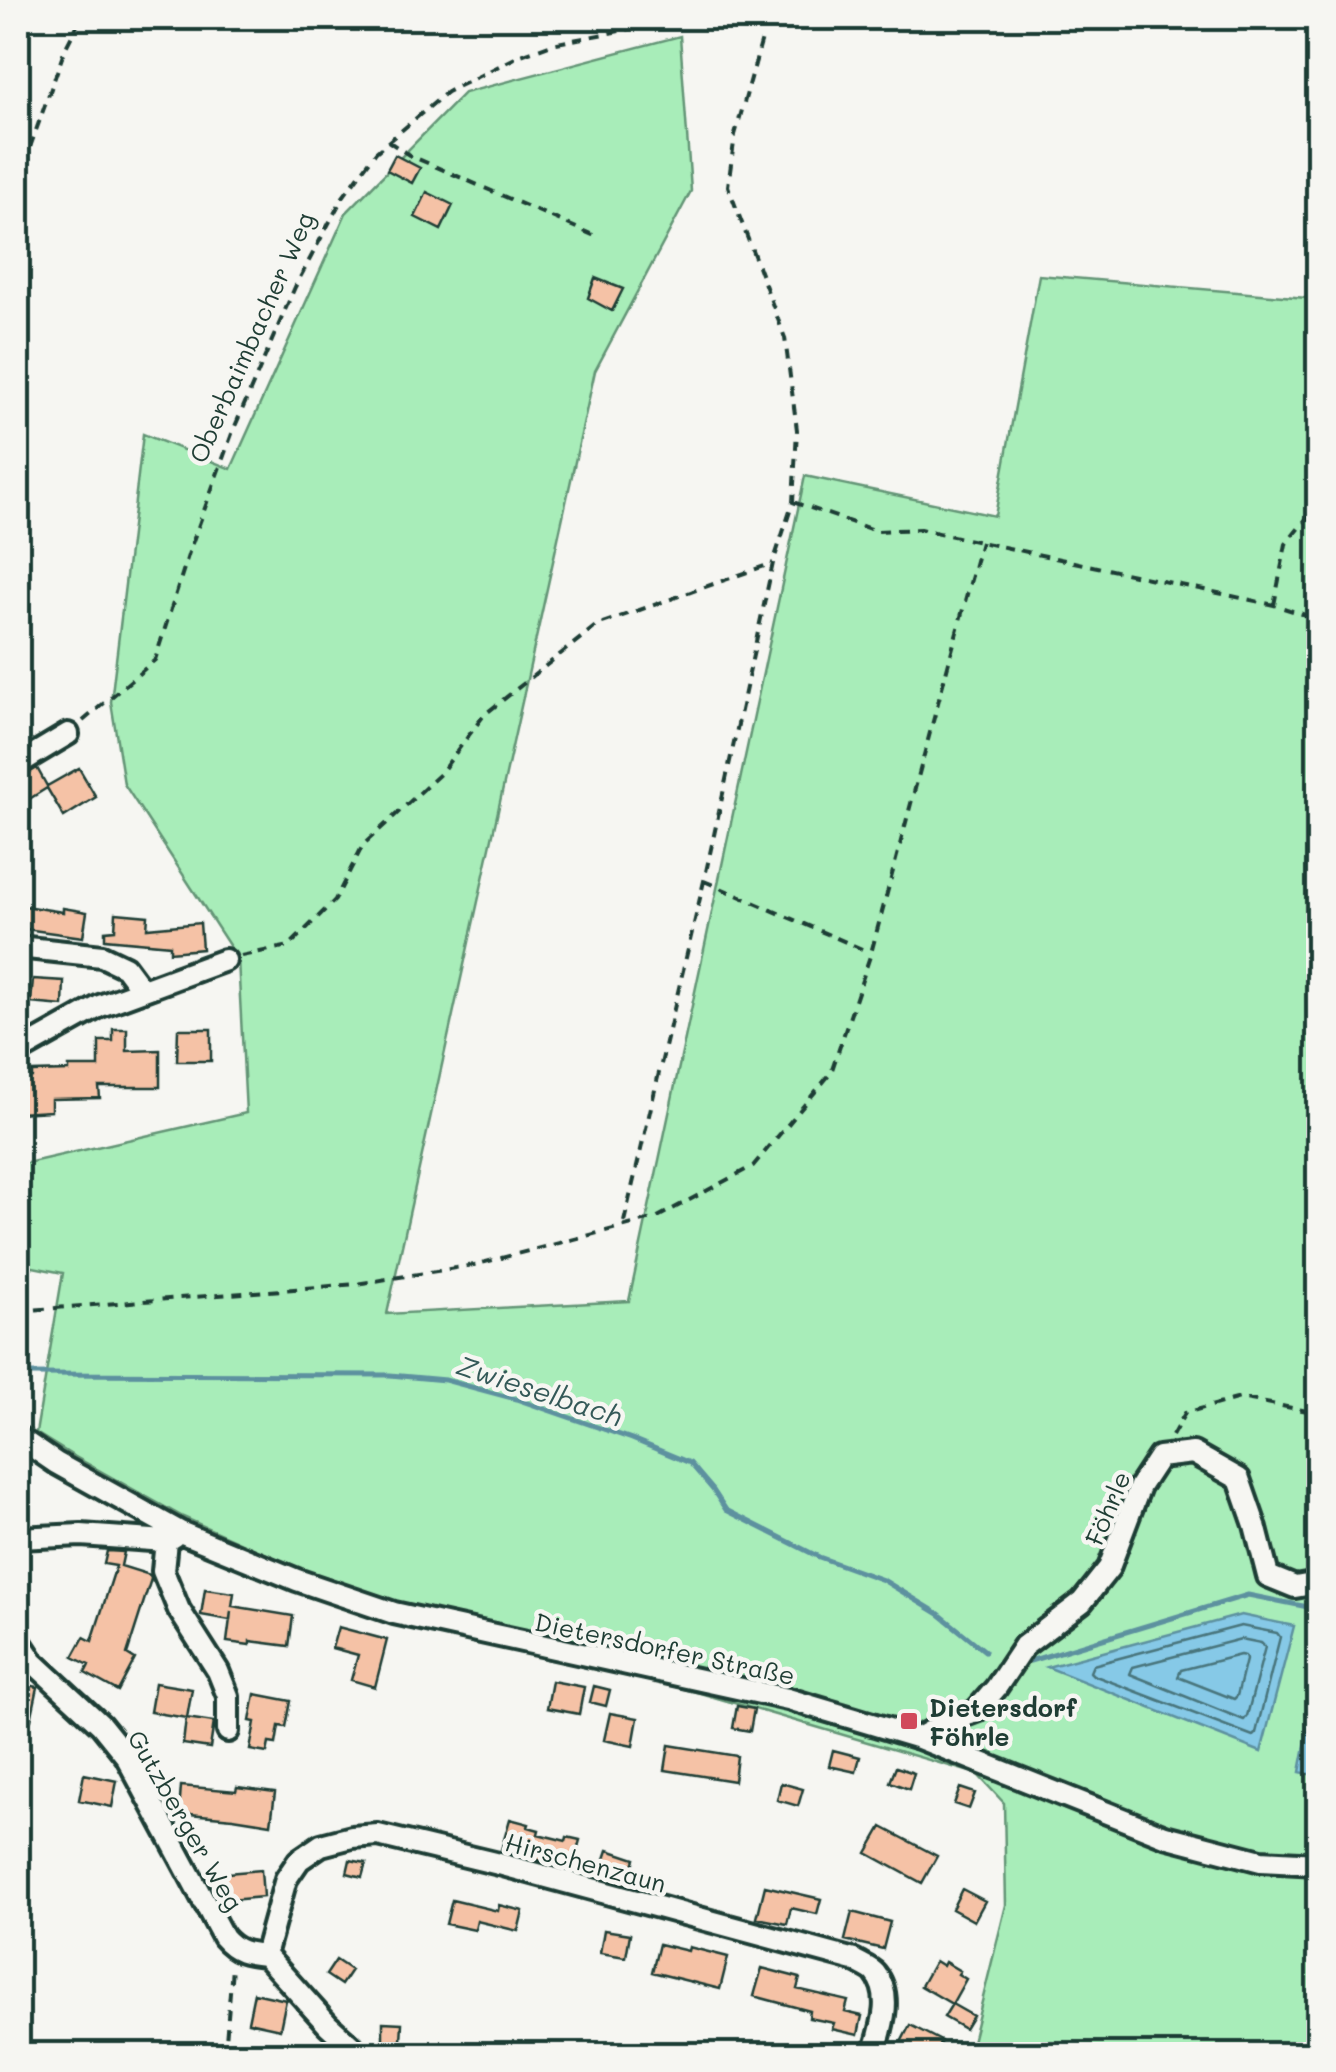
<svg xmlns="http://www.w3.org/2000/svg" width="1336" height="2072" viewBox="0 0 1336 2072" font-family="Mali,sans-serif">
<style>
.green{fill:#a8edb9;stroke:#649576;stroke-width:2.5}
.water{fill:#86c9e7;stroke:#5d919f;stroke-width:2.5}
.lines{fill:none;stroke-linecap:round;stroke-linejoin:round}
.shore{stroke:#48757c;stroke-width:2.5}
.stream{stroke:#5d919f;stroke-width:5}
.building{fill:#f5c2a6;stroke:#1f3d34;stroke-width:2.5}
.minor-casing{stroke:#1f3d34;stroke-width:28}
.path{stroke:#1f3d34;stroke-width:4;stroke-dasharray:10 8;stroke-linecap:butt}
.minor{stroke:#f6f6f2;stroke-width:20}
.poi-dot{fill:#d1495b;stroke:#f6f6f2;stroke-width:4}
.labels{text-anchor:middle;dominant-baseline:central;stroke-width:9;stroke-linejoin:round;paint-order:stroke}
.street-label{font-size:25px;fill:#1f3d34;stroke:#f6f6f2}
.poi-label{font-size:25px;font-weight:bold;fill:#1f3d34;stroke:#f6f6f2;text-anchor:start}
.water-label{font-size:28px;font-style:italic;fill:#345958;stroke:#f6f6f2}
</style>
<rect width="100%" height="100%" fill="#f6f6f2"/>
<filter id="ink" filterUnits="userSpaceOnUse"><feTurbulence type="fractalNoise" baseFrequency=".01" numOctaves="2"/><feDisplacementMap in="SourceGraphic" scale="20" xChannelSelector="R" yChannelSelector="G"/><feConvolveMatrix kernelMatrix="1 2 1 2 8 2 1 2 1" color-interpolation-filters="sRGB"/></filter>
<g filter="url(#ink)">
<path class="green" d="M 680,36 L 691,191 L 595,371 L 387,1314 L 629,1301 L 805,476 L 995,516 L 1039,275 L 1318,299 L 1318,2054 L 969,2054 L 1006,1905 L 1004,1803 L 977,1774 L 700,1693 L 424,1624 L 183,1517 L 70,1454 L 36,1433 L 63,1273 L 18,1264 L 18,1165 L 246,1113 L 238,959 L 124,784 L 111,702 L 143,434 L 231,469 L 346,213 L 464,93 Z"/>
<path class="water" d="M 1241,1615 L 1294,1626 L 1261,1752 L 1047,1667 Z
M 1318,1677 L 1318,1776 L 1300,1772 Z"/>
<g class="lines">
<path class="shore" d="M 1241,1626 L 1277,1633 L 1280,1637 L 1256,1733 L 1253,1736 L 1093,1675 L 1090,1672 L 1093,1665 Z
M 1241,1639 L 1261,1643 L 1265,1647 L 1247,1716 L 1244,1720 L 1130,1674 L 1133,1667 Z
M 1240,1655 L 1245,1656 L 1246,1660 L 1237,1696 L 1234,1699 L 1178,1677 L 1181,1670 Z"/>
<path class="stream" d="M 18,1374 L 390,1375 L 445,1380 L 516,1399 L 632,1439 L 690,1463 L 713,1490 L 726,1510 L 819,1557 L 883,1580 L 939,1614 L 985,1651
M 1030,1661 L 1248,1595 L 1318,1609"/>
</g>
<path class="building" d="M 395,155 L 420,168 L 412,183 L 387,170 Z
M 427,192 L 453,205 L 441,230 L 415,217 Z
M 595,278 L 623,289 L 612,311 L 588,298 Z
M 37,768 L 47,786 L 79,768 L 96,797 L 64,817 L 47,788 L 18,806 L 18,780 Z
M 18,905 L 63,912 L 63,908 L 87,912 L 83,937 L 18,928 Z
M 116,913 L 148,916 L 147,928 L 200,923 L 202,949 L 170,952 L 170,945 L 105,939 L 105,931 L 115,930 Z
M 33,979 L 64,981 L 63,1006 L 31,1003 Z
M 113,1029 L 127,1029 L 127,1051 L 160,1050 L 160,1087 L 99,1087 L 100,1098 L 51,1099 L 51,1111 L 18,1113 L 18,1077 L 32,1077 L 32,1072 L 69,1071 L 69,1067 L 99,1067 L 99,1041 L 113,1041 Z
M 178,1029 L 211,1029 L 211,1061 L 177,1061 Z
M 107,1551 L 124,1552 L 121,1566 L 150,1575 L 151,1579 L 127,1654 L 135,1659 L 118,1691 L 85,1673 L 89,1665 L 73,1657 L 84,1637 L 92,1641 L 116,1566 L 104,1564 Z
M 205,1589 L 234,1593 L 232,1606 L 293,1616 L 289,1646 L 250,1641 L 250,1645 L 227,1642 L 231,1611 L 230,1620 L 201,1615 Z
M 338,1627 L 387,1640 L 375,1687 L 351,1680 L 358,1655 L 332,1648 Z
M 552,1681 L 584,1687 L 579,1714 L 547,1708 Z
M 18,1683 L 38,1687 L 31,1720 L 18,1717 Z
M 155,1683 L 192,1689 L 187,1718 L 150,1712 Z
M 594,1686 L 610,1690 L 606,1706 L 590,1702 Z
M 255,1694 L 291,1701 L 286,1727 L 279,1726 L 276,1744 L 269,1743 L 267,1753 L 250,1750 L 255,1722 L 250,1721 Z
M 737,1706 L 754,1709 L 750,1731 L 733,1728 Z
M 610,1713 L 638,1718 L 633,1746 L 604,1740 Z
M 186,1718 L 214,1722 L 210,1748 L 183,1744 Z
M 669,1745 L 737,1756 L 734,1781 L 665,1770 Z
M 833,1750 L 860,1757 L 856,1772 L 829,1766 Z
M 896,1767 L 914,1773 L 909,1789 L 890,1782 Z
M 84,1774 L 117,1781 L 112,1807 L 79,1800 Z
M 781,1783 L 803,1789 L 798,1806 L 777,1800 Z
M 181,1786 L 236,1791 L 237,1787 L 275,1792 L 271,1824 L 233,1818 L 179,1813 Z
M 960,1788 L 975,1793 L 969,1809 L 954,1804 Z
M 510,1819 L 529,1824 L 528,1827 L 539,1830 L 538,1834 L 566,1841 L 567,1837 L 580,1840 L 572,1869 L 501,1850 Z
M 882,1827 L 937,1856 L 922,1883 L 867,1853 Z
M 608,1850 L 635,1859 L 627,1884 L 612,1880 L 614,1868 L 603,1865 Z
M 350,1860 L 366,1863 L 362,1877 L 347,1873 Z
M 261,1870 L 263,1897 L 219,1901 L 216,1874 Z
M 765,1886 L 821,1899 L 817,1914 L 791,1908 L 787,1924 L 757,1918 Z
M 962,1889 L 985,1901 L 974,1921 L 952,1909 Z
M 452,1900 L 498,1911 L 499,1905 L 523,1911 L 518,1931 L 477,1921 L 475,1930 L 446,1924 Z
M 852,1912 L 890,1922 L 883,1949 L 845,1940 Z
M 604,1930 L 630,1934 L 626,1957 L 600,1953 Z
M 659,1944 L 688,1951 L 689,1947 L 728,1957 L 720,1989 L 652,1972 Z
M 336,1960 L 351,1970 L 341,1985 L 326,1975 Z
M 935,1961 L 943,1966 L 945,1962 L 960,1971 L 958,1974 L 966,1979 L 952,2004 L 921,1986 Z
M 762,1968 L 800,1978 L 797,1989 L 848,2001 L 845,2012 L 862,2016 L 858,2035 L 832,2029 L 834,2023 L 809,2018 L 810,2011 L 754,1996 Z
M 254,1993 L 286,2000 L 280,2029 L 248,2022 Z
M 952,2004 L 973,2016 L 965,2029 L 944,2017 Z
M 383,2022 L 402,2023 L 401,2041 L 383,2041 Z
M 910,2025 L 941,2041 L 935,2054 L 895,2054 Z"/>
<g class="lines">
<g class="minor-casing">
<path id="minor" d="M 18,764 L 68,734
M 18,947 L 102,956 L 125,967 L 142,990
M 18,1052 L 100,1006 L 225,960
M 18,1437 L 56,1463 L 180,1532 L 297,1580 L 394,1613 L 788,1699 L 919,1738 L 1165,1836 L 1261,1861 L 1318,1864
M 18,1538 L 81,1535 L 166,1541 L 174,1536
M 166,1541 L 163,1571 L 179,1610 L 218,1671 L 228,1696 L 228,1731
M 18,1639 L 33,1662 L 101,1725 L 126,1756 L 223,1937 C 236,1952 246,1953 265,1955 L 328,2025 L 360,2054
M 919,1738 L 947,1722 L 976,1711 L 996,1688 L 1024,1646 L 1082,1602 L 1109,1568 L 1140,1486 L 1159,1457 L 1193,1453 L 1239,1479 L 1255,1525 L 1268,1576 L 1295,1587 L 1318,1583
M 265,1955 L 286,1879 L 299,1860 L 321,1845 L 352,1837 L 378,1835 L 503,1865 L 854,1960 C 860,1964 871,1968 875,1973 C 894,1996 881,2030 874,2054"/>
</g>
<path class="path" d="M 388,141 L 409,155 L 595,236
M 18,181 L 65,49 L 81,18
M 793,502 L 876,531 L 920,529 L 1274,605 L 1318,619
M 1274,605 L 1286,544 L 1318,504
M 83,721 L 155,660 L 190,549 L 233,431 L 295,287 L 343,197 L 376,152 L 447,92 L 521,55 L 552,44 L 687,18
M 704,881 L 869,952
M 241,956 L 289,946 L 335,900 L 363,845 L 440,774 L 484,715 L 597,625 L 773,563
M 624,1222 L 704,881 L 773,563 L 793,502 L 797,430 L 785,338 L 728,186 L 735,135 L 764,32 L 765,18
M 18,1311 L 356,1284 L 474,1265 L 656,1218 L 753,1166 L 831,1073 L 871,953 L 981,542
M 1172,1436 L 1185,1413 L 1240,1398 L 1318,1413
M 225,2054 L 232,1967"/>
<use href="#minor" class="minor"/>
</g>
</g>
<rect class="poi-dot" x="899" y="1711" width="20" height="20" rx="5"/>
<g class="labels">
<g class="street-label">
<text transform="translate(251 337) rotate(-66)">Oberbaimbacher Weg</text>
<text transform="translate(1107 1508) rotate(-67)">Föhrle</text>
<text transform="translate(665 1648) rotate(12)">Dietersdorfer Straße</text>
<text transform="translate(186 1820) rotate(60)">Gutzberger Weg</text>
<text transform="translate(586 1862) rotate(15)">Hirschenzaun</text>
</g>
<g class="poi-label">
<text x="929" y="1707">Dietersdorf<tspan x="929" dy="29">Föhrle</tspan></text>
</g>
<g class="water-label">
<text transform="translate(540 1390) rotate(18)">Zwieselbach</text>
</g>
</g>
<rect width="1336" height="2072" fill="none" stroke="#f6f6f2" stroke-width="60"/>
<rect x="30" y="30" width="1276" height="2012" fill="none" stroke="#1f3d34" stroke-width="4" filter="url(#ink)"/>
</svg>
